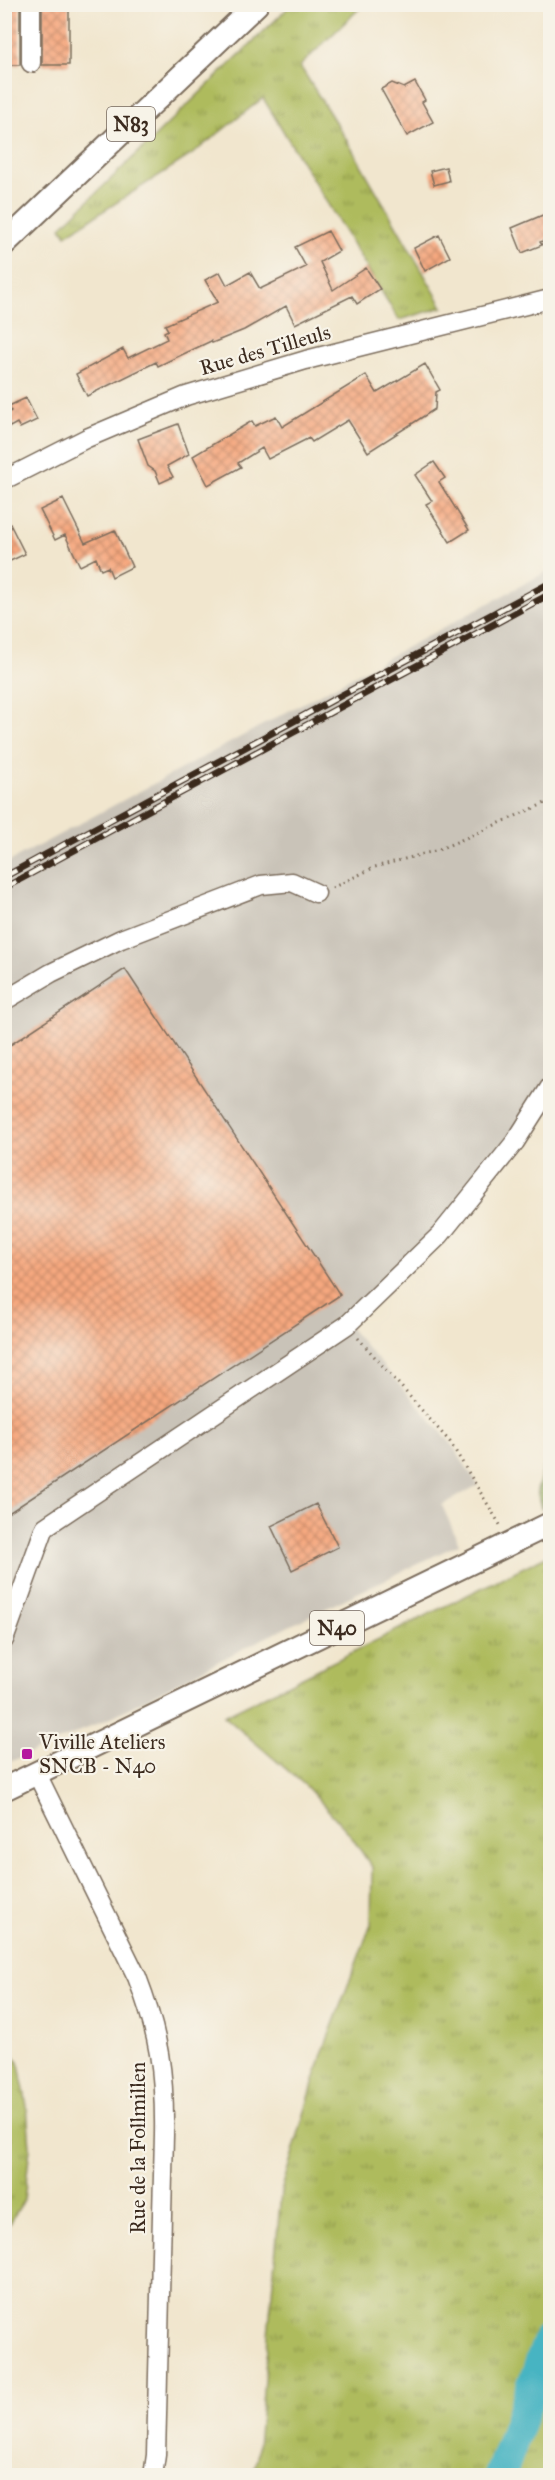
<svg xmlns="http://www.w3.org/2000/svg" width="555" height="2480" viewBox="0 0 555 2480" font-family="'IM FELL Great Primer',serif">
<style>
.railway{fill:#c9c3b8}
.grass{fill:url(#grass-tufts);stroke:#74723e;stroke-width:1.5}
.forest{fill:url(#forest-firs);stroke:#626639;stroke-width:1.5}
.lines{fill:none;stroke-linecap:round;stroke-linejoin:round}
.river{stroke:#47b4c2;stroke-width:32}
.building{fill:url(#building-cross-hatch)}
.minor-casing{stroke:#7b6c5c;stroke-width:21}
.major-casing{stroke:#7b6c5c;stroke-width:26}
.path{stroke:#7b6c5c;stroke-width:3;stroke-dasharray:1.5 4.5;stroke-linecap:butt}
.minor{stroke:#fff;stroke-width:18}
.major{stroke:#fff;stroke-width:22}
.rail-casing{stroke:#3b2a1e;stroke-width:7}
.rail{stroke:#f7f3e8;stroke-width:4.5;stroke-dasharray:14;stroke-linecap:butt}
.poi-dot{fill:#b5179e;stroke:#f7f3e8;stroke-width:2}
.labels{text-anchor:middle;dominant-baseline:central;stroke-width:4.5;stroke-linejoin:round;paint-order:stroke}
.shield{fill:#f7f3e8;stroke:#73665b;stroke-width:1.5}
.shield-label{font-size:20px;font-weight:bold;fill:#3b2a1e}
.street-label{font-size:21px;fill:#3b2a1e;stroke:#f7f3e8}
.poi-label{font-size:21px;fill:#3b2a1e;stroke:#f7f3e8;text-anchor:start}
</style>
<defs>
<pattern id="grass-tufts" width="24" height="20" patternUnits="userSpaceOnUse" patternTransform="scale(1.5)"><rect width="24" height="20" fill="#aebb5d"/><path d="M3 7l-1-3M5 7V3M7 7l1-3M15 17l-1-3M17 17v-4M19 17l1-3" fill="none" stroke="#8f984c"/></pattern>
<pattern id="forest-firs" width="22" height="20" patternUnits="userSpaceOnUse" patternTransform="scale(1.5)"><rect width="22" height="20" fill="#8aa354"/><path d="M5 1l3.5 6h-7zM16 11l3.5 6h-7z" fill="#728545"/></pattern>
<pattern id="building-cross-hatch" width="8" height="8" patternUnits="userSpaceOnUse" patternTransform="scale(1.5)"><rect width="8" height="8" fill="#f6a87f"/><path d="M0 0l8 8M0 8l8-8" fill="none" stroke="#c88967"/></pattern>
</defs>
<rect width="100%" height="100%" fill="#f7f3e8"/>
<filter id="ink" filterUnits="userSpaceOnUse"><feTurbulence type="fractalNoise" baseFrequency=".0167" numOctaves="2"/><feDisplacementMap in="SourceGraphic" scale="12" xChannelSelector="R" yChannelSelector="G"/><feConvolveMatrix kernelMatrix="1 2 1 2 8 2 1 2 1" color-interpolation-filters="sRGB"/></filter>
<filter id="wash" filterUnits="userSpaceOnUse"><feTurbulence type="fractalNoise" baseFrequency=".008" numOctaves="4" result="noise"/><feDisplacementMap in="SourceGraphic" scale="24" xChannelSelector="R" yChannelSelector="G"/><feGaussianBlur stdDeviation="1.35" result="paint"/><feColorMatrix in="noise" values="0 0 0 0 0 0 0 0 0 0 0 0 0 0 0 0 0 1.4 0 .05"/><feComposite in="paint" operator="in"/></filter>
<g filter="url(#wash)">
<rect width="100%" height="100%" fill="#f1e6ce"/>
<path class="railway" d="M 550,570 L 550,1105 L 347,1325 L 450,1442 L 478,1485 L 442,1505 L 459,1544 L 250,1645 L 106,1720 L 5,1764 L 5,864 Z"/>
<path class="grass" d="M 291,5 L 363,5 L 300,66 L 349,144 L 443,307 L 399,320 L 263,98 L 191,155 L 66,235 L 61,227 Z
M 550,1554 L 550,2303 L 527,2361 L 488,2475 L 253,2475 L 257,2458 L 281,2192 L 322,2054 L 371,1924 L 372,1867 L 348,1832 L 307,1787 L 224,1716 Z
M 7,2046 L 19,2064 L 27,2106 L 30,2148 L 24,2200 L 5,2230 L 4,2048 Z
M 550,2365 L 550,2475 L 515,2475 Z"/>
<path class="forest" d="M 550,1445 L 550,1503 L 541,1508 L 537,1490 Z"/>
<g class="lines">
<path class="river" d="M 500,2476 L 550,2337"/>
</g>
<g id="blocks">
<path class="building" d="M 4,4 L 20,4 L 20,65 L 4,65 Z
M 42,4 L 69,4 L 69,65 L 42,65 Z
M 415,82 L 425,100 L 422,102 L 433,122 L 407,136 L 381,89 L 392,83 L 404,88 Z
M 446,167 L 449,181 L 434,185 L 430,171 Z
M 550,212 L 550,238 L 540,242 L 542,245 L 522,253 L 512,228 Z
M 328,231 L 339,251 L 320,262 L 333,290 L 366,268 L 380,289 L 357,304 L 352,296 L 295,324 L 286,306 L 244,330 L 212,343 L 211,341 L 158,366 L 156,362 L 87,396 L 76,374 L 123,349 L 128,358 L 167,339 L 164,332 L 168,330 L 165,325 L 218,302 L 205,280 L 220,272 L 227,285 L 250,272 L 260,289 L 306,267 L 295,247 Z
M 439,235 L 450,257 L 425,271 L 414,248 Z
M 425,364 L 440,390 L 436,392 L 435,409 L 368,452 L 348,420 L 312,442 L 309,438 L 268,459 L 262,448 L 238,463 L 241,467 L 208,485 L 193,456 L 252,421 L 255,426 L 276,416 L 282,427 L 366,375 L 377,393 Z
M 26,398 L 37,420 L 20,428 L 17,423 L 10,427 L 4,416 L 11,411 L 9,406 Z
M 178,424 L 189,454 L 167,466 L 173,477 L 160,483 L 155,471 L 148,466 L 138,439 Z
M 434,462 L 445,478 L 439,482 L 469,530 L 450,542 L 426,504 L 432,501 L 415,475 Z
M 63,499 L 85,543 L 115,530 L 132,567 L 112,577 L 108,567 L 101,570 L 96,558 L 80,566 L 65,535 L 55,540 L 40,510 Z
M 4,512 L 25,554 L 4,564 Z
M 125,969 L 340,1295 L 4,1516 L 4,1049 Z
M 316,1504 L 338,1547 L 292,1570 L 271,1526 Z"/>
</g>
</g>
<g filter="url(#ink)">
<use href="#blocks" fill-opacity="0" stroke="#7b6c5c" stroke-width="1.5"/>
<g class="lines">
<g class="minor-casing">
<path id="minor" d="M 31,63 L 31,4
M 4,480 L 87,438 L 186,396 L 306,360 L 550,299
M 4,1001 L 51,973 L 121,939 L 261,885 L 292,882 L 316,893
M 4,1640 L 45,1527 L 347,1325 L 440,1235 L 515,1142 L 550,1087
M 37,1774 L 137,1977 C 159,2034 165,2074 164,2135 L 156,2455 L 153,2476"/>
</g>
<g class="major-casing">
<path id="major" d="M 4,244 L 257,4
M 4,1789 L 550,1524"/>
</g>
<path class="path" d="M 332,888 L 375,867 L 438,850 L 550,801
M 358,1338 L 450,1442 L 502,1528"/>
<use href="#minor" class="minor"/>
<use href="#major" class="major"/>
<g class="rail-casing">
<path id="rail" d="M 4,877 L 550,583
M 4,888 L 550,594"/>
</g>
<use href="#rail" class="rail"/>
</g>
</g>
<rect class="poi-dot" x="21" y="1748" width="12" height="12" rx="3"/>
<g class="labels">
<g class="shield">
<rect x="107" y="107" width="48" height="34" rx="4.5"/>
<rect x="310" y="1611" width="54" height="34" rx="4.5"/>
</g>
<g class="shield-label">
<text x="131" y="124">N83</text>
<text x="337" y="1628">N40</text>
</g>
<g class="street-label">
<text transform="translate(265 350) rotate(-16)">Rue des Tilleuls</text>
<text transform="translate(138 2148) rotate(-90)">Rue de la Follmillen</text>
</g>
<g class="poi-label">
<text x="39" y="1742">Viville Ateliers<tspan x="39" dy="24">SNCB - N40</tspan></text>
</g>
</g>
<rect width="555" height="2480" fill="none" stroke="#f7f3e8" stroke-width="24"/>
</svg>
